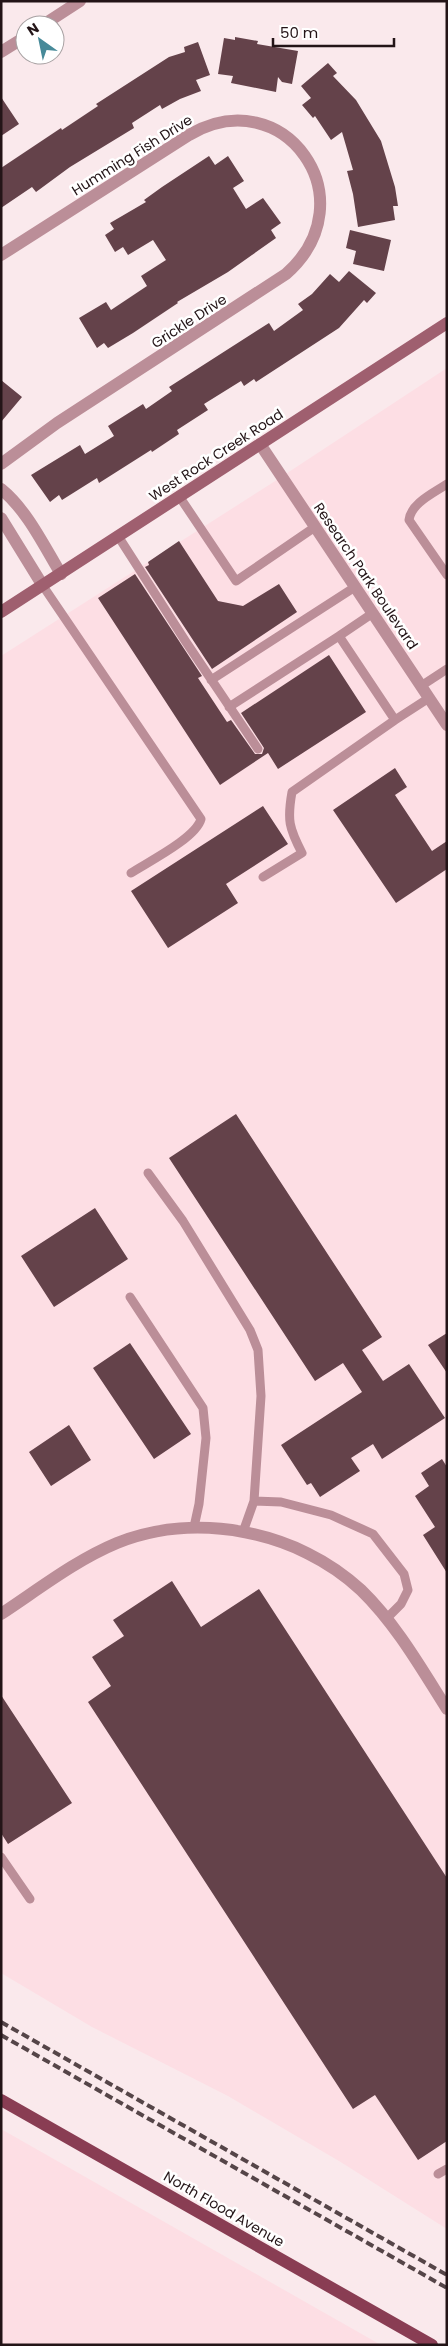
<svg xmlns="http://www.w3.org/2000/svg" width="448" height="2346" viewBox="0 0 448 2346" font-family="Poppins,sans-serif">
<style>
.built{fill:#fddee4}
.building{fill:#64424a}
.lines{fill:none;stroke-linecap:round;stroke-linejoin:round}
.lane{stroke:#bb8e98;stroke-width:9}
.street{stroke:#bb8e98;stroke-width:12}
.secondary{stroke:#9f5f6f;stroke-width:12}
.primary{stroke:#893d53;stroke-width:12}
.rail{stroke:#554548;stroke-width:4;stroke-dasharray:8 4;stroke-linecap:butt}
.labels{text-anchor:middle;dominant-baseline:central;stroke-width:5;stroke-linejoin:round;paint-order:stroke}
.street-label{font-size:14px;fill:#231417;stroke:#fff}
</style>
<rect width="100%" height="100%" fill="#fae9ec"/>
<path class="built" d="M 447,368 L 447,2229 L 339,2161 L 228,2096 L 92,2027 L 1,1973 L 1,656 L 269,485 Z
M 1,2129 L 374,2341 L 381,2345 L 1,2345 Z"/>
<path class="building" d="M 235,37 L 258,41 L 257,44 L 298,51 L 292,84 L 282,82 L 278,77 L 276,92 L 231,83 L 233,76 L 218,74 L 224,38 L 235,40 Z
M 198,42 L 210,75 L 196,80 L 201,91 L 180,99 L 162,109 L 160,105 L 132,123 L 134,128 L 70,167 L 36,192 L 32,187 L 1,208 L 1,168 L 61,128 L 62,130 L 98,106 L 96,104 L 169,57 L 185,52 L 184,47 Z
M 328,63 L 337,73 L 333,76 L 356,100 L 381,141 L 395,187 L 398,206 L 393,206 L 395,220 L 358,227 L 353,194 L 347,171 L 353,170 L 342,132 L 331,140 L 315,116 L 313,118 L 302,105 L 311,98 L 301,86 Z
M 1,97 L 19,124 L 1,136 Z
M 209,156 L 215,165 L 228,156 L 244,181 L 233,188 L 246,209 L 263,198 L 281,223 L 271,230 L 276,238 L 228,272 L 177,302 L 178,303 L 133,333 L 108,348 L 104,343 L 97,348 L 79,318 L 106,302 L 111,310 L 147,286 L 141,276 L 166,260 L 153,240 L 128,255 L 123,247 L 115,252 L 105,235 L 114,229 L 110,223 L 146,202 L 144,200 L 162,187 Z
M 350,230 L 391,240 L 384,271 L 353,264 L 356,251 L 346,248 Z
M 349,271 L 376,293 L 367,303 L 364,300 L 339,328 L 256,382 L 254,379 L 244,386 L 241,381 L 204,404 L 208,410 L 177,430 L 179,434 L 152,452 L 151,450 L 99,483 L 97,478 L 62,500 L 59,495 L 50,502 L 31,475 L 80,445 L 85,454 L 114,436 L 108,426 L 143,404 L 146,409 L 172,391 L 169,387 L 269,323 L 274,331 L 303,310 L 298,304 L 312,294 L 330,274 L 339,282 Z
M 1,380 L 22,397 L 1,422 Z
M 179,541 L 218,601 L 243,606 L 279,584 L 297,612 L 212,669 L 145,567 L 149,565 L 148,562 Z
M 135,574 L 202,676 L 198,678 L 227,722 L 231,720 L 255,754 L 262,754 L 264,748 L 241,713 L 329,655 L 366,712 L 278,769 L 268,753 L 220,785 L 98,598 Z
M 395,768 L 407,787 L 395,795 L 432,851 L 447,841 L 447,869 L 396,903 L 333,810 Z
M 263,806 L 288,844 L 226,884 L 238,903 L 168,948 L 131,891 Z
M 236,1114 L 382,1337 L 362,1350 L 383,1381 L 409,1364 L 445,1418 L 382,1459 L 373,1444 L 351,1458 L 360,1471 L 320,1497 L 311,1483 L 307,1485 L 281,1445 L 362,1392 L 343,1363 L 315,1381 L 169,1158 Z
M 95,1208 L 128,1259 L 54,1307 L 21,1256 Z
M 447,1333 L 447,1373 L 428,1345 Z
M 130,1343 L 191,1434 L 154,1459 L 93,1368 Z
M 69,1425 L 91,1460 L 51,1486 L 29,1452 Z
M 442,1459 L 447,1467 L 447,1573 L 423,1535 L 435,1527 L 415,1496 L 429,1486 L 421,1473 Z
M 172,1581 L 201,1627 L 259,1589 L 447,1878 L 447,2141 L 418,2160 L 375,2095 L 353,2109 L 88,1702 L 111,1686 L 92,1657 L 124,1636 L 113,1620 Z
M 1,1695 L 72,1803 L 8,1844 L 1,1833 Z"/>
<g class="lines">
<path class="lane" d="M 447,484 C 434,493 411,503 409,520 L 447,575
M 179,496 L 236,581 L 315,527
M 118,536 L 186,642 L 258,749
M 43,586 L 201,819 C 196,838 148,862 131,873
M 339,636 L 373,613
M 211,680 L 355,587
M 421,686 L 447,669
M 229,707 L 339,636 L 395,720 L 292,792 C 287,820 289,828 302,853 L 263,877
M 395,720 L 429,698
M 148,1173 L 183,1221 L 250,1330 L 258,1350 L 261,1396 L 254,1501
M 130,1297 L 203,1408 L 206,1438 L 199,1504 L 194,1527
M 243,1532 L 254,1501 L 281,1502 L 331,1515 L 373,1534 L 404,1574 L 408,1590 L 401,1604 L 386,1619
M 1,1857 L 30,1899
M 438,2174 L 447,2169"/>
<path class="street" d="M 43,25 L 80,1
M 1,52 L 25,37
M 1,255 L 189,135 C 284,79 370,200 286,274 L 57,423 L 1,464
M 260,444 L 447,725
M 1,489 C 27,510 44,546 61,574
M 1,518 L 43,586
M 1,1614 C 39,1589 76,1560 117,1543 C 197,1511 298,1531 361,1590 C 396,1624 421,1668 447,1709"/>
<path class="secondary" d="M 1,612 L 447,323"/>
<path class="primary" d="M 1,2100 L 432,2345"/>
<path class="rail" d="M 1,2022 L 447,2275
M 1,2035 L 447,2288"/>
</g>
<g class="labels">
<g class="street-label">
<text transform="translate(132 155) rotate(-32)">Humming Fish Drive</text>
<text transform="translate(189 321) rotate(-33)">Grickle Drive</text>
<text transform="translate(216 455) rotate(-33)">West Rock Creek Road</text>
<text transform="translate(366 576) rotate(56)">Research Park Boulevard</text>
<text transform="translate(224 2209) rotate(30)">North Flood Avenue</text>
</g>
</g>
<rect width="448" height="2346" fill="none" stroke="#231417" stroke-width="5"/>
<g transform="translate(40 40) rotate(327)"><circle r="24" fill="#ffffff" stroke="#a7a1a2"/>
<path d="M0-4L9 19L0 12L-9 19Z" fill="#478a99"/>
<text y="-8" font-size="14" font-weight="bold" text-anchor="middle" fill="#231417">N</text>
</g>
<path d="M273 38v8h121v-8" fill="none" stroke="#231417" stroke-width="2.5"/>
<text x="280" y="38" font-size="15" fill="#231417" stroke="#ffffff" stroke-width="4" paint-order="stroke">50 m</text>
</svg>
